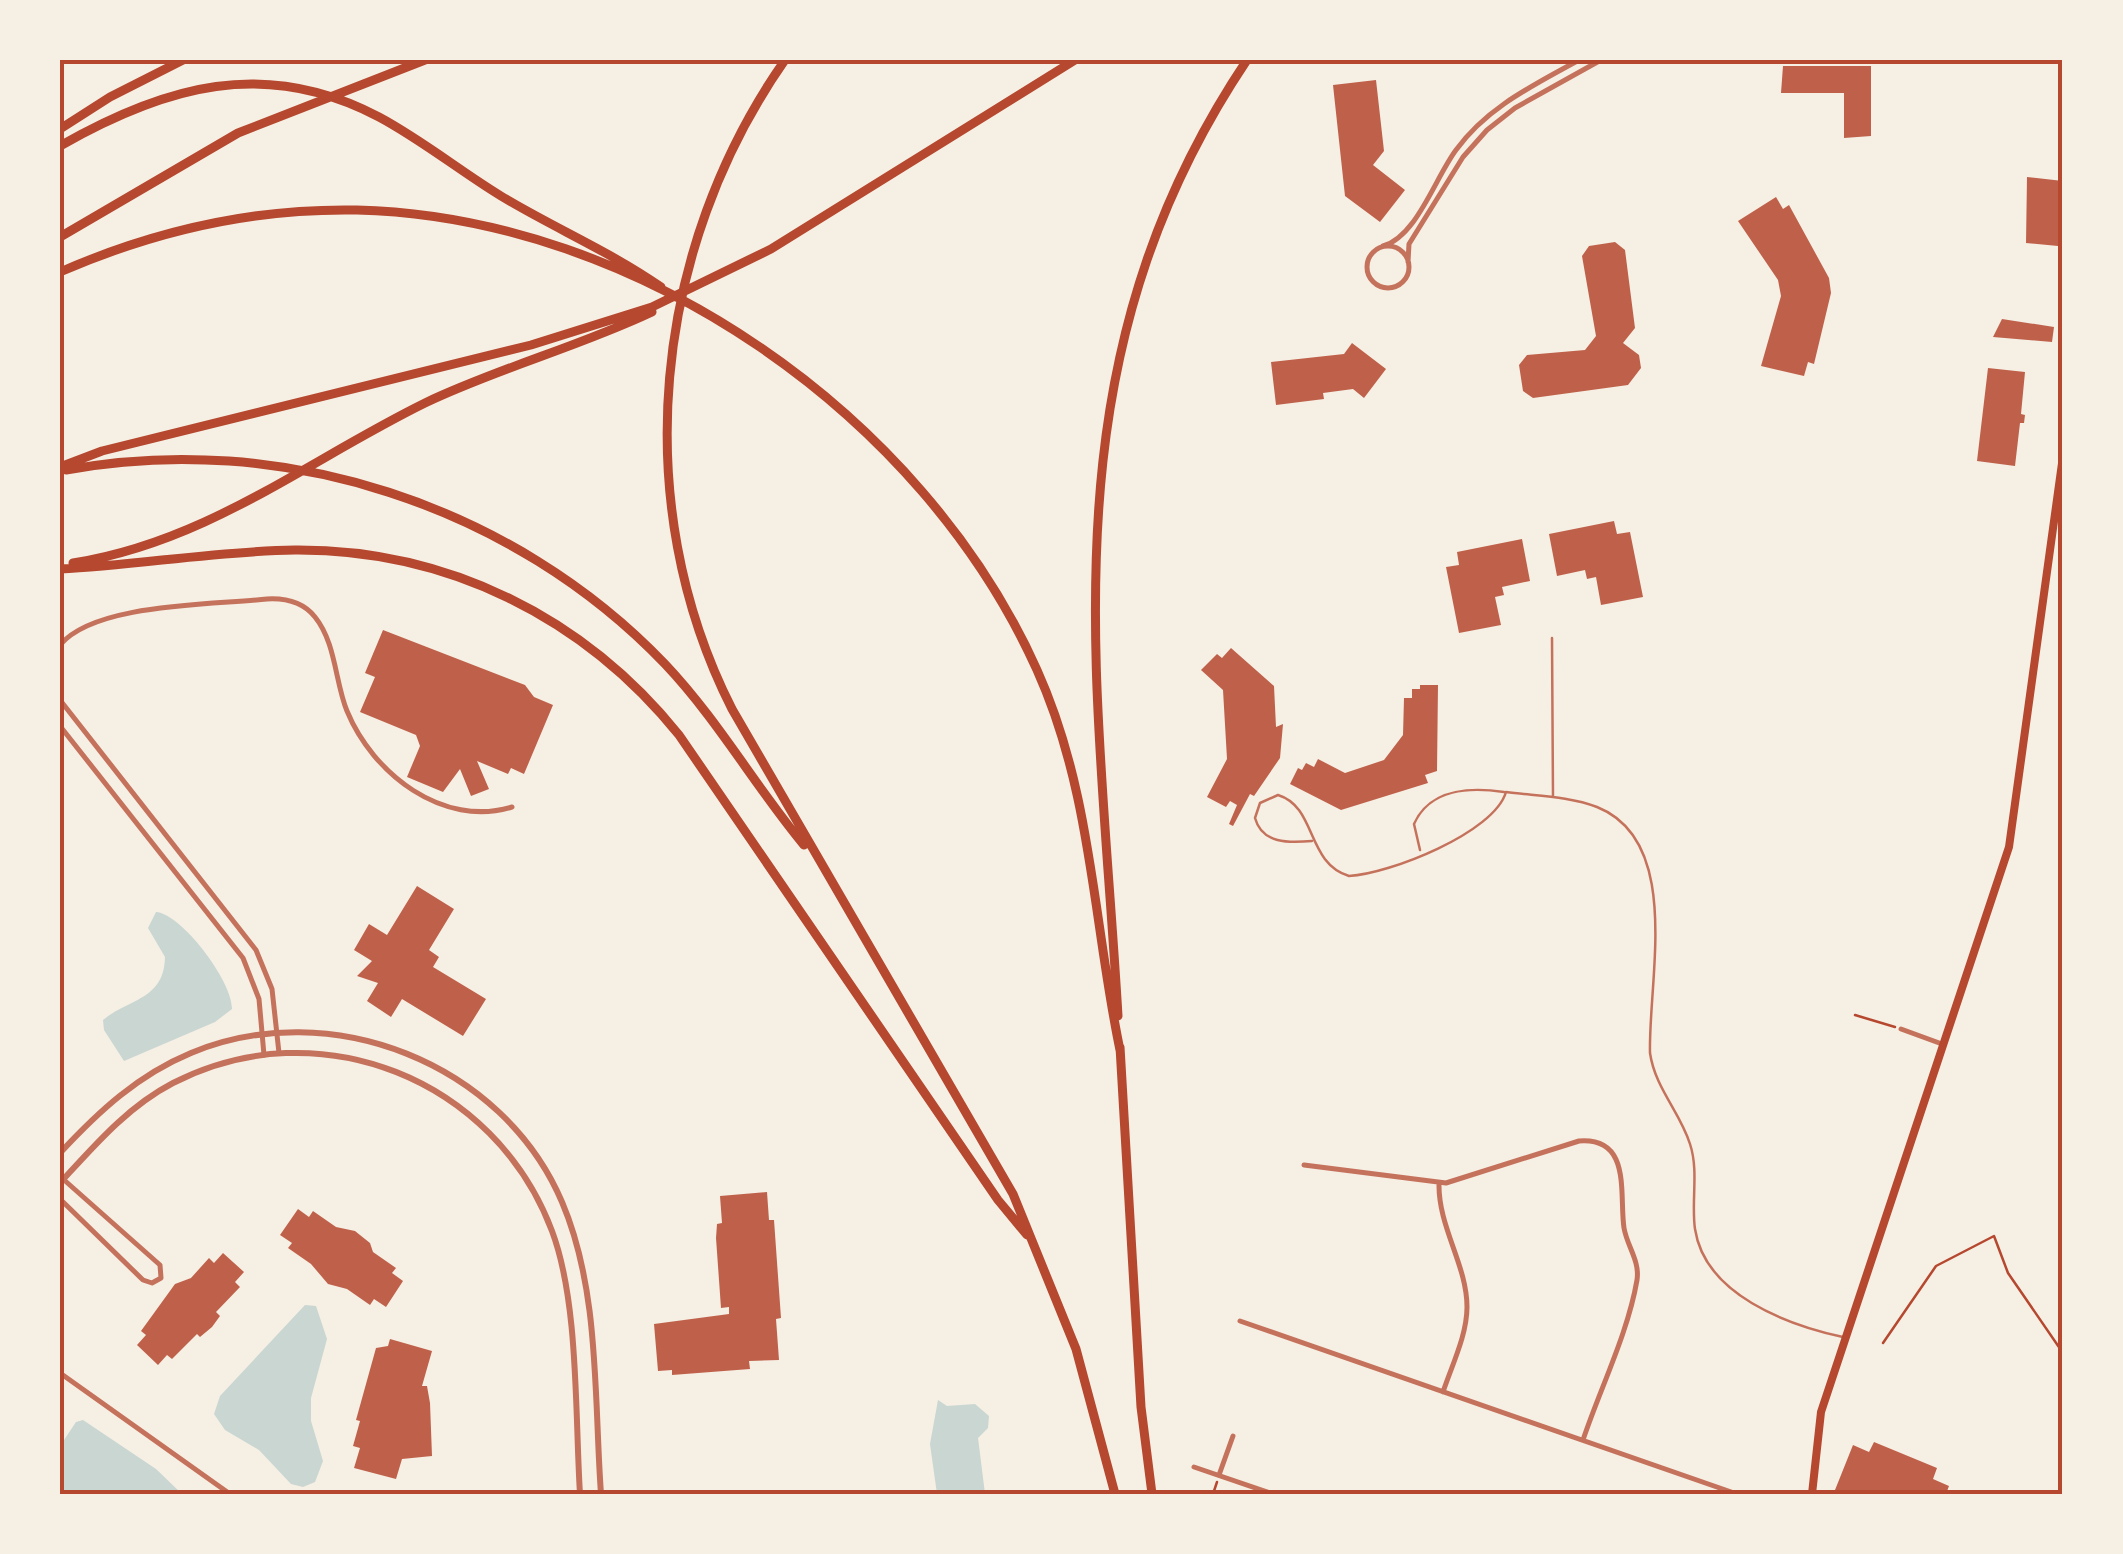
<svg xmlns="http://www.w3.org/2000/svg" width="2123" height="1554" viewBox="0 0 2123 1554" font-family="'Exo 2',sans-serif">
<style>
.water{fill:#c9d6d2}
.building{fill:#bf614a}
.lines{fill:none;stroke-linecap:round;stroke-linejoin:round}
.path{stroke:#b5482f;stroke-width:2.5}
.service{stroke:#c5725c;stroke-width:2.5}
.minor{stroke:#c5725c;stroke-width:5}
.tertiary{stroke:#c5725c;stroke-width:6}
.secondary{stroke:#b5482f;stroke-width:8}
.motorway{stroke:#b5482f;stroke-width:9}
.neatline{fill:none;stroke:#b5482f;stroke-width:4}
</style>
<rect width="100%" height="100%" fill="#f6efe4"/>
<path class="water" d="M 156,912 C 182,914 233,982 232,1009 L 215,1022 L 124,1061 L 104,1030 L 103,1020 C 130,998 164,1000 165,957 L 148,928 Z
M 305,1305 L 316,1306 L 327,1339 L 311,1398 L 311,1421 L 323,1461 L 315,1482 L 303,1487 L 291,1484 L 259,1450 L 225,1430 L 214,1414 L 220,1396 Z
M 938,1400 L 947,1406 L 975,1404 L 989,1416 L 988,1428 L 978,1438 L 985,1494 L 937,1494 L 930,1444 Z
M 83,1420 L 156,1469 L 182,1494 L 60,1494 L 60,1446 L 76,1422 Z"/>
<path class="building" d="M 1783,66 L 1871,66 L 1871,136 L 1844,138 L 1844,93 L 1781,93 Z
M 1376,80 L 1384,151 L 1373,165 L 1405,190 L 1380,222 L 1345,196 L 1333,85 Z
M 2027,177 L 2063,181 L 2063,251 L 2058,251 L 2058,246 L 2026,243 Z
M 1776,197 L 1783,209 L 1789,205 L 1829,278 L 1831,293 L 1814,364 L 1808,362 L 1804,376 L 1761,366 L 1781,296 L 1778,280 L 1738,221 Z
M 1615,242 L 1625,250 L 1635,328 L 1623,343 L 1639,355 L 1641,368 L 1628,385 L 1533,398 L 1523,391 L 1519,365 L 1527,355 L 1585,350 L 1596,336 L 1582,256 L 1589,246 Z
M 2002,319 L 2054,327 L 2052,342 L 1993,337 Z
M 1352,343 L 1386,369 L 1364,398 L 1353,389 L 1323,393 L 1324,399 L 1276,405 L 1271,362 L 1344,354 Z
M 1988,368 L 2025,372 L 2021,414 L 2025,415 L 2024,423 L 2020,423 L 2015,466 L 1977,461 Z
M 1614,521 L 1617,534 L 1630,532 L 1643,597 L 1601,605 L 1596,577 L 1587,579 L 1585,570 L 1557,576 L 1549,534 Z
M 1522,539 L 1530,581 L 1502,587 L 1504,595 L 1495,597 L 1501,625 L 1459,633 L 1446,567 L 1459,565 L 1457,552 Z
M 383,630 L 525,685 L 534,697 L 553,705 L 524,774 L 511,768 L 508,774 L 477,761 L 489,789 L 471,796 L 460,769 L 443,792 L 407,777 L 420,746 L 416,735 L 360,712 L 375,677 L 365,673 Z
M 1231,648 L 1274,686 L 1276,727 L 1283,724 L 1280,758 L 1254,796 L 1250,794 L 1233,826 L 1229,824 L 1237,805 L 1230,801 L 1226,807 L 1207,797 L 1227,759 L 1223,690 L 1201,670 L 1217,654 L 1222,658 Z
M 1420,685 L 1438,685 L 1437,771 L 1425,775 L 1428,783 L 1341,810 L 1290,784 L 1298,768 L 1302,770 L 1306,763 L 1314,767 L 1318,759 L 1345,773 L 1384,760 L 1403,735 L 1404,698 L 1412,698 L 1412,689 L 1420,689 Z
M 417,886 L 454,909 L 429,950 L 439,957 L 433,967 L 486,999 L 463,1036 L 402,999 L 391,1017 L 367,1001 L 378,983 L 357,976 L 372,961 L 354,950 L 369,924 L 387,935 Z
M 767,1192 L 769,1220 L 774,1220 L 781,1318 L 776,1319 L 779,1360 L 749,1361 L 750,1369 L 672,1375 L 672,1370 L 658,1371 L 654,1324 L 729,1314 L 729,1307 L 721,1308 L 716,1238 L 717,1224 L 722,1223 L 720,1196 Z
M 298,1209 L 309,1217 L 313,1211 L 336,1227 L 355,1231 L 370,1243 L 373,1252 L 396,1268 L 392,1273 L 403,1281 L 386,1307 L 374,1299 L 370,1305 L 347,1289 L 328,1284 L 311,1264 L 288,1248 L 292,1243 L 280,1235 Z
M 223,1253 L 244,1272 L 235,1282 L 240,1287 L 216,1312 L 220,1316 L 212,1327 L 200,1337 L 197,1334 L 172,1359 L 167,1355 L 158,1365 L 137,1345 L 146,1335 L 141,1331 L 175,1284 L 191,1278 L 209,1258 L 214,1263 Z
M 390,1339 L 432,1351 L 422,1386 L 427,1386 L 430,1403 L 432,1456 L 402,1459 L 396,1479 L 354,1468 L 360,1448 L 353,1446 L 360,1421 L 356,1420 L 376,1348 L 388,1346 Z
M 1874,1442 L 1937,1468 L 1933,1479 L 1949,1486 L 1946,1494 L 1845,1494 L 1835,1490 L 1853,1445 L 1869,1452 Z"/>
<g class="lines">
<path class="path" d="M 1855,1015 L 1895,1027
M 1883,1343 L 1936,1266 L 1994,1236 L 2008,1273 L 2063,1353
M 1213,1494 L 1217,1482"/>
<path class="service" d="M 1552,638 L 1553,797
M 1312,841 C 1289,843 1262,844 1255,818 L 1260,803 L 1278,795 C 1317,807 1306,863 1349,876 C 1389,874 1494,833 1506,792 C 1535,796 1569,796 1597,807 C 1683,841 1648,980 1650,1053 C 1655,1088 1680,1112 1690,1144 C 1699,1171 1691,1202 1695,1229 C 1705,1295 1788,1325 1843,1337
M 1420,850 L 1414,824 C 1430,788 1470,787 1504,792"/>
<path class="minor" d="M1367 267a21 21 0 1 1 42 0a21 21 0 1 1-42 0Z
M 1383,246 C 1417,236 1435,178 1456,150 C 1487,107 1534,85 1579,60
M 1408,262 L 1409,244 L 1463,157 L 1487,130 L 1515,108 L 1601,60
M 60,645 C 95,603 213,605 267,599 C 285,598 303,602 315,617 C 336,643 335,682 347,711 C 373,774 443,828 512,807
M 60,700 L 256,950 L 272,989 L 279,1053
M 60,726 L 243,958 L 259,999 L 264,1055
M 1901,1029 L 1942,1044
M 1304,1165 L 1446,1183 L 1579,1141 C 1632,1137 1619,1194 1624,1228 C 1627,1246 1640,1261 1637,1280 C 1628,1333 1600,1389 1583,1440
M 1439,1183 C 1438,1227 1467,1265 1467,1307 C 1467,1335 1452,1365 1443,1392
M 60,1199 L 143,1280 L 152,1283 L 161,1278 L 160,1265 L 63,1179
M 1240,1321 L 1737,1494
M 60,1373 L 230,1494
M 1194,1467 L 1273,1494
M 1219,1475 L 1233,1436"/>
<path class="tertiary" d="M 60,1153 C 99,1111 138,1075 191,1053 C 330,995 503,1063 562,1202 C 600,1291 594,1398 601,1494
M 60,1183 C 94,1146 127,1107 173,1083 C 319,1008 495,1079 552,1231 C 579,1303 575,1416 580,1494"/>
<path class="secondary" d="M 1812,1494 L 1821,1412 L 2009,847 L 2063,456"/>
<path class="motorway" d="M 785,60 C 653,248 627,502 732,709 L 1013,1194 L 1076,1349 L 1115,1494
M 60,129 L 110,97 L 183,60
M 60,146 C 165,86 265,57 379,117 C 422,140 460,171 501,196 C 554,228 611,252 661,287
M 60,237 L 238,133 L 425,60
M 60,272 C 154,231 254,208 357,210 C 638,217 922,414 1037,670 C 1092,792 1093,921 1120,1050
M 60,467 L 102,451 L 531,345 L 652,307 L 771,249 L 1075,60
M 66,470 C 281,430 513,505 665,664 C 718,720 755,786 804,845
M 73,563 C 207,542 307,461 425,403 C 498,368 578,347 652,312
M 60,569 C 138,565 217,551 295,550 C 447,549 584,617 679,735 L 998,1200 L 1027,1235
M 1118,1016 C 1098,671 1041,367 1247,60
M 1120,1047 L 1141,1407 L 1152,1494"/>
</g>
<rect width="2123" height="1554" fill="none" stroke="#f6efe4" stroke-width="125"/>
<rect x="62" y="62" width="1998" height="1430" class="neatline"/>
</svg>
